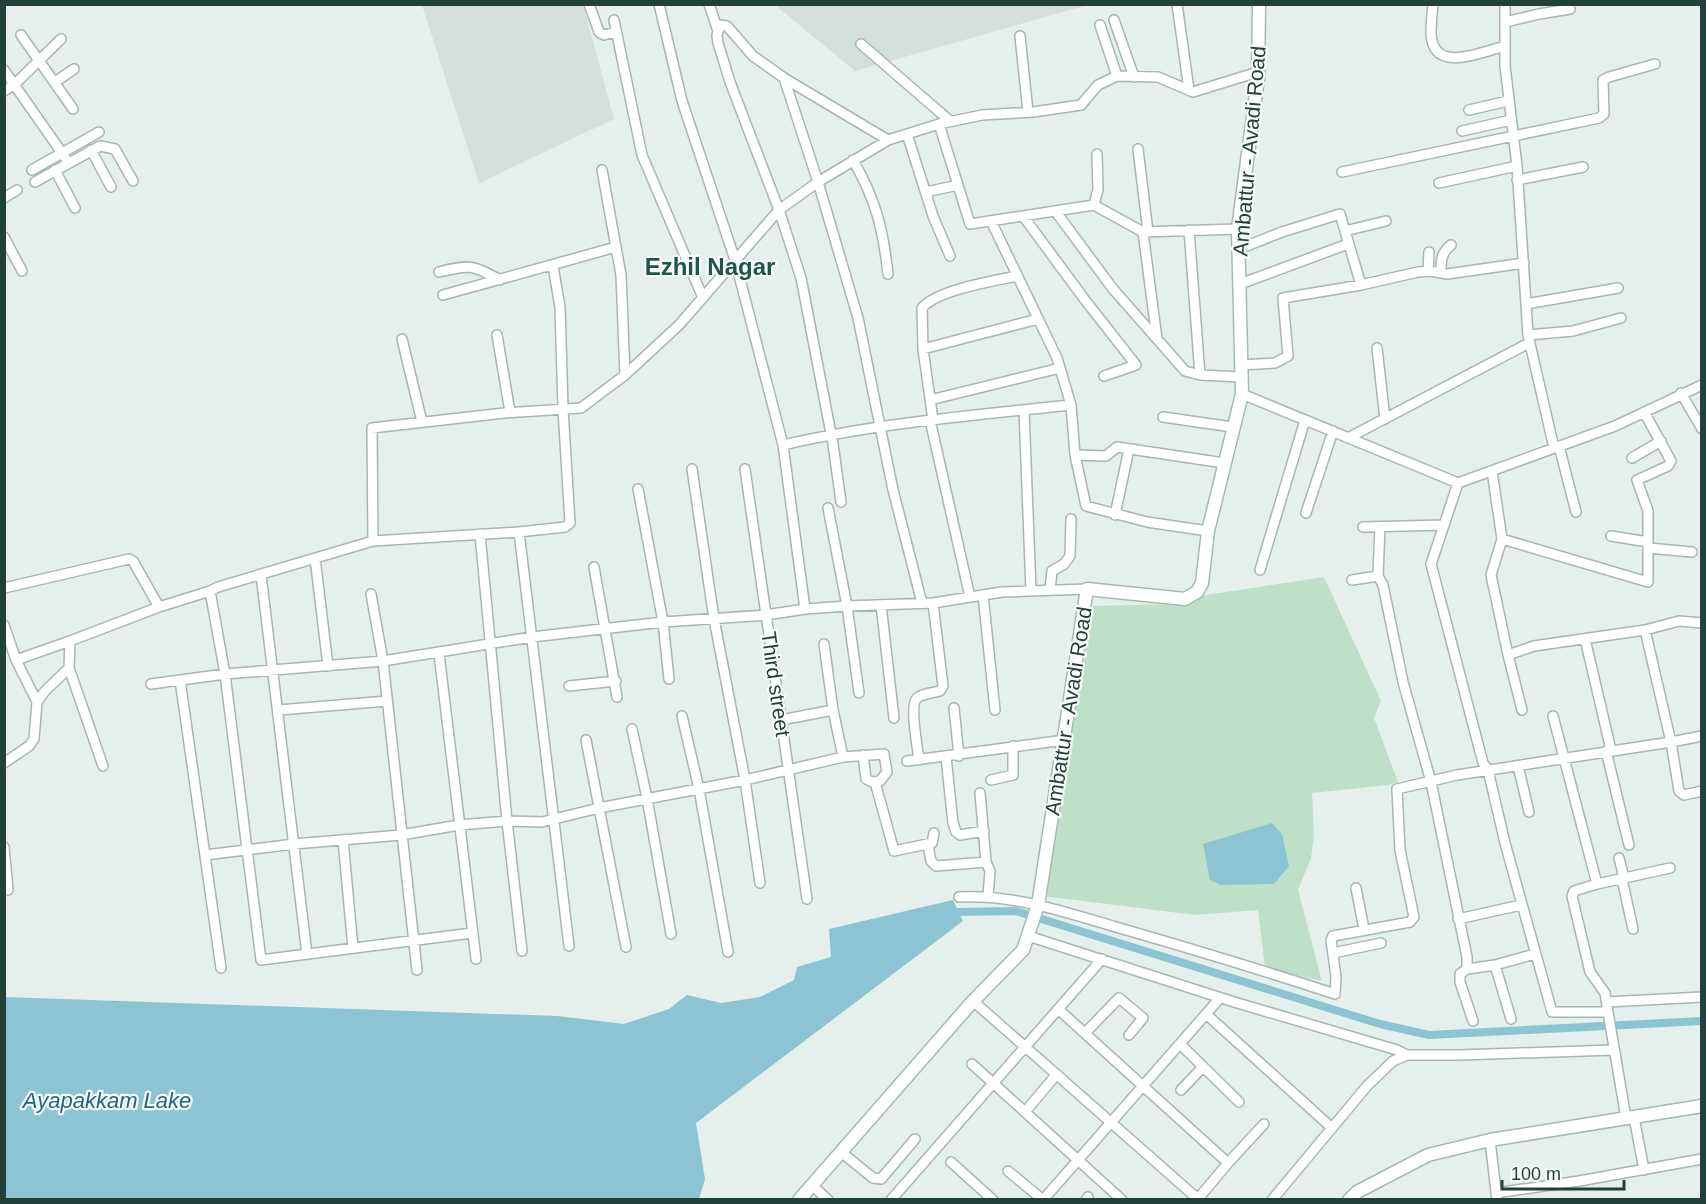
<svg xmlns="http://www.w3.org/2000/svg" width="1706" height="1204" viewBox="0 0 1706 1204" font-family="Arial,sans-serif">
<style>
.built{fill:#d3dfda}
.green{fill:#bee0c9}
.water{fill:#8dc4d4}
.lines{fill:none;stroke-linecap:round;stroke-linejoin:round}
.canal{stroke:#8dc4d4;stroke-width:8}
.street-casing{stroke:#a7b7b3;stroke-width:12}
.secondary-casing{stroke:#a3bbb4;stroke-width:15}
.street{stroke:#fff;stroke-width:9}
.secondary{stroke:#fff;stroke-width:12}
.labels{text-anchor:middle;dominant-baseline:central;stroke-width:4.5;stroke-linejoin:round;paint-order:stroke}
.street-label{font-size:21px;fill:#23413b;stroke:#f6fbf9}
.water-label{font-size:22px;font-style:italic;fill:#1c687f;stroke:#f6fbf9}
.quarter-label{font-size:24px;font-weight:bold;fill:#1f544b;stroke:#f6fbf9}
</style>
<rect width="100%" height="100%" fill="#e5efeb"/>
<path class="built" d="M 1091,4 L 855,71 L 775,5 Z
M 422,5 L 583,5 L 614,119 L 479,183 Z"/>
<path class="green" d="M 1324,577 L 1381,701 L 1374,718 L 1398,782 L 1388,785 L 1312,793 L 1314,836 L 1311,858 L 1298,890 L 1322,981 L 1265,968 L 1258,910 L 1195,915 L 1043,896 L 1093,606 L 1178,604 L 1193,597 Z"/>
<path class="water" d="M 1272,823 L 1282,834 L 1289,866 L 1274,884 L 1221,885 L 1210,880 L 1203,844 Z
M 953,900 L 963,921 L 696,1123 L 705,1179 L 699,1199 L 5,1199 L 5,997 L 557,1016 L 624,1024 L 669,1009 L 687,995 L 721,1003 L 760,997 L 794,980 L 797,967 L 831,957 L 829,929 Z"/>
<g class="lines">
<path class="canal" d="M 958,912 L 1016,911 L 1380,1024 L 1429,1035 L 1702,1021"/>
<g class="street-casing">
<path id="street" d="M 589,4 L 599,32 L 604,35 L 616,32
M 659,4 L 682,101 L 735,260 L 783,445 C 878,423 975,415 1071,405
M 709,4 L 718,31
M 1177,4 L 1189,90
M 1433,4 C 1432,14 1431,24 1431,33 C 1433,75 1481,52 1505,46
M 1505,4 L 1505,66 L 1517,166 L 1528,335 L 1554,448
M 614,20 L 642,155 L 703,298
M 1114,20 L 1134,77
M 1505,22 L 1539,14 L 1570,9
M 1100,25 L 1117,76
M 21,35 L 73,109
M 1020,36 L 1028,112
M 861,44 L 950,121
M 4,70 L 69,163
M 784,78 L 818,182 L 858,318 L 893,490 L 922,603
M 55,82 L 74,69
M 4,91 L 15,84 L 61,39
M 1469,110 L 1508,101
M 939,124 L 970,224 L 1094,205 L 1143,232
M 1462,131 L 1511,120
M 907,134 L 933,216 L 950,256
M 1138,149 L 1148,232
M 91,150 L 111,187
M 853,160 C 876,200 883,229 888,274
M 32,170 L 99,132
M 55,170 L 75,208
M 602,170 L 621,275 L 625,375
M 1342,172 L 1599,118 L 1604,114 L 1603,80 L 1609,77 L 1655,64
M 1517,180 L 1583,167
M 35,182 L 100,146 L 115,149 L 133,181
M 1439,183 L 1517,166
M 926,192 L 958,185
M 4,198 L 17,190
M 1094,205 L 1098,189 L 1097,154
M 1056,212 L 1113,289 L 1157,339 L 1185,371 L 1200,375
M 1023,216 L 1085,300 L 1136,365 L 1104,376
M 991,221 L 1057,358 L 1071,405 L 1075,455 L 1086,506 L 1147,522 L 1208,531
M 1189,230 L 1200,375 L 1241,377
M 1345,231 L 1386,221
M 4,237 L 22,271
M 1239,249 L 1282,232 L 1340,214 L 1361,285
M 1428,271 L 1429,252
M 439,272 C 470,264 473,265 500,280
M 1441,273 C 1441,260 1441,253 1451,245
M 1240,284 L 1348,244
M 443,295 L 616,247
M 1526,304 L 1618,288
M 497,335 L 510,412
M 1528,335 L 1573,331 L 1621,318
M 402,339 L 422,422
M 1157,339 L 1143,232 L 1238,229
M 1377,348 L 1385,419
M 923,349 L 1038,319
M 1241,365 L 1275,363 L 1288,356 L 1283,298 L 1361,285 L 1418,272 L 1430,271 L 1447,274 L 1524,263
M 1681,393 L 1702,429
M 1242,394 L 1458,483 L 1615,426 L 1702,385
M 930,400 L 1060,368
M 1024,410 L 1031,591
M 1163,417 L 1232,427
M 930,420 L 970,597
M 933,420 L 923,349 L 922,308 C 937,290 993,281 1017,276
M 1348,438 L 1529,343
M 783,445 L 805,609
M 1559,446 L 1576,512
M 1075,455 L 1106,456 L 1117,447 L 1224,463
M 1632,458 L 1661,441
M 692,469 L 714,619 L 745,780 L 760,883
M 745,469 L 807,899
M 1492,471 L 1502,539 L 1491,575 L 1508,655 L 1534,646 L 1645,630 L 1679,621 L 1702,623
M 1458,483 L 1431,564 L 1483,763 L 1488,770 L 1505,843 L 1552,1012 L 1608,1012 L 1626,1118
M 638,489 L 663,622 L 669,679
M 841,502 L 833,444 L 801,278 L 779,210 L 730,82 L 718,43 L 717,35 L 720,25 L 727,26 L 753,56 L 784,78 L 888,140
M 828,508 L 847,606 L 859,693
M 1306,513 L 1333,431
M 1115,515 L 1129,449
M 1363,527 L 1444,525
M 1380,527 L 1378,576 L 1383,585 L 1403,682 L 1431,782 L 1467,957 L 1467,969 L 1460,974 L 1460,982 L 1473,1021
M 519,532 L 569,946
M 480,534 L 507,821 L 522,951
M 1611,536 L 1648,542
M 1502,539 L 1648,582 L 1648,511 L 1637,480 L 1668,466 L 1671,461 L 1644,412
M 373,541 L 519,532 L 565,527 L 570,523 L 563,409 L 560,307 L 553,266
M 1648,548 L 1692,552
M 315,558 L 328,666
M 594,567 L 617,697
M 1260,570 L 1305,420
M 261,575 L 307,954
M 1352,580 L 1378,576
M 4,588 L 129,559 L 133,561 L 159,607 L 210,591 L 218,587 L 373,541 L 372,428 L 504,413 L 581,408 L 625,375 L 679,325 L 779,210 L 818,182 L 888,140 L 939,124 L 982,115 L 1033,112 L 1081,105 L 1098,85 L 1117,76 L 1158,77 L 1193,92 L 1258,72
M 1050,590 L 1052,571 L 1064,564 L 1070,556 L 1071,519
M 210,591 L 225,674 L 261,960 L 472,933
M 371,594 L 383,661 L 417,970
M 983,595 L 995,710
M 881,605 L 894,718
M 4,625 L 16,660 L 70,641
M 1645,630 L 1671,742 L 1679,791 L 1684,795 L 1702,791
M 1585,639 L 1611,750
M 824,644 L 833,710
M 439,654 L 476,959
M 1508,655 L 1522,710
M 16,660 L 37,702
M 69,668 L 103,766
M 180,680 L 221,968
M 151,684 L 225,674 L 383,661 L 532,637 L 663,622 L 766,615 L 805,609 L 847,606 L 933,603 L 1002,592 L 1087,589
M 569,686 L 616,681
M 954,708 L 959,756
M 279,710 L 387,701
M 682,716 L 699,789 L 728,952
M 1553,716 L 1597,884
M 781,720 L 833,710 L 843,757
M 632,729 L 647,798 L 671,934
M 586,740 L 626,947
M 1606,751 L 1629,845
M 946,757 L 953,823 L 956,832 L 960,835 L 984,831
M 919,760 C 918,749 909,706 917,698 C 923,693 933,693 940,691 L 943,686 L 933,603
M 907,761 L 1065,740
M 4,763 L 29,746 L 34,739 L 37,702 L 45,691 L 69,668 L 70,641 L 159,607
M 1518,766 L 1529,812
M 991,780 L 1013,775 L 1013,746
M 875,782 L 894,851 L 932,843 L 934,833
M 980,793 L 986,862 L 990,871 L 988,896
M 343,840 L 353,948
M 928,845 L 931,861 L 936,866 L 986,862
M 4,847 L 8,890
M 205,855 L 294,844 L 401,835 L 459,825 L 507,821 L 542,822 L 599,808 L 745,780 L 843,757 L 884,754 L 887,772 L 880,781 L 872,782 L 866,779 L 863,755
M 1619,858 L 1624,878
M 1622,879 L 1633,929
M 1356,888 L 1364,929
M 959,897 C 1013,894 1065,912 1116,927 C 1189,948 1262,970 1335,994 L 1336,977 L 1331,940 L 1333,936 L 1410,922 L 1414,917 L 1400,850 L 1397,789 L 1457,775 L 1671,742 L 1702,736
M 1458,919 L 1521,905
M 1028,936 L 1234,1002 L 1397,1050 L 1407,1055
M 1333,953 L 1381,943
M 1495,965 L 1535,954
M 1467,969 L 1495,965 L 1511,1019
M 973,1001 L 1199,1200
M 1607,1002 L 1702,997
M 1058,1009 L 1228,1163
M 1608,1012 L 1605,993 L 1590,972 L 1572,896 L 1574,891 L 1597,884 L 1670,868
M 1206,1014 L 1332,1128
M 1085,1033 L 1119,998 L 1143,1018 L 1129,1035
M 1180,1044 L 1239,1102
M 972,1064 L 1122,1200
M 1181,1090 L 1203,1067
M 1025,1112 L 1056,1075
M 1634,1117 L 1644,1170
M 1490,1140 L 1497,1200
M 841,1152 L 873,1178 L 881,1179 L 915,1139
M 951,1162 L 993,1200
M 1008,1171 L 1043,1200
M 812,1185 L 828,1200
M 1496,1193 L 1579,1181 L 1702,1159
M 891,1200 L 1102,959
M 1043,1200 L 1220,998
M 1086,1200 L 1088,1197
M 1197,1200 L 1228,1163 L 1264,1124
M 1272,1200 L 1367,1086 L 1393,1061 L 1407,1055 L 1460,1055 L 1614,1050"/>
</g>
<g class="secondary-casing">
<path id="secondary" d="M 799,1200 L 973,1001 L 1023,950 L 1038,905 L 1087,589 L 1185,599 L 1197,592 L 1202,583 L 1208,531 L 1242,394 L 1238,229 L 1258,78 L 1259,4
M 1349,1200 L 1357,1192 L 1428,1155 L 1490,1140 L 1702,1106"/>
</g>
<use href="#street" class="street"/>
<use href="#secondary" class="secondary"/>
</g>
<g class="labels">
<g class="street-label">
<text transform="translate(1249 151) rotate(-85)">Ambattur - Avadi Road</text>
<text transform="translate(776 684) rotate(82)">Third street</text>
<text transform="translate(1068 711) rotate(-81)">Ambattur - Avadi Road</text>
</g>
<g class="water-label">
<text x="107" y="1100">Ayapakkam Lake</text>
</g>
<g class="quarter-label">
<text x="710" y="266">Ezhil Nagar</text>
</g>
</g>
<rect width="1706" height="1204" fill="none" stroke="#23413b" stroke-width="12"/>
<path d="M1502 1180v9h122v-9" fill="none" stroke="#23413b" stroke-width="3"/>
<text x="1511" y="1180" font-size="18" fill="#23413b" stroke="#f6fbf9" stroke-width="4.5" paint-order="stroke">100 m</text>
</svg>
